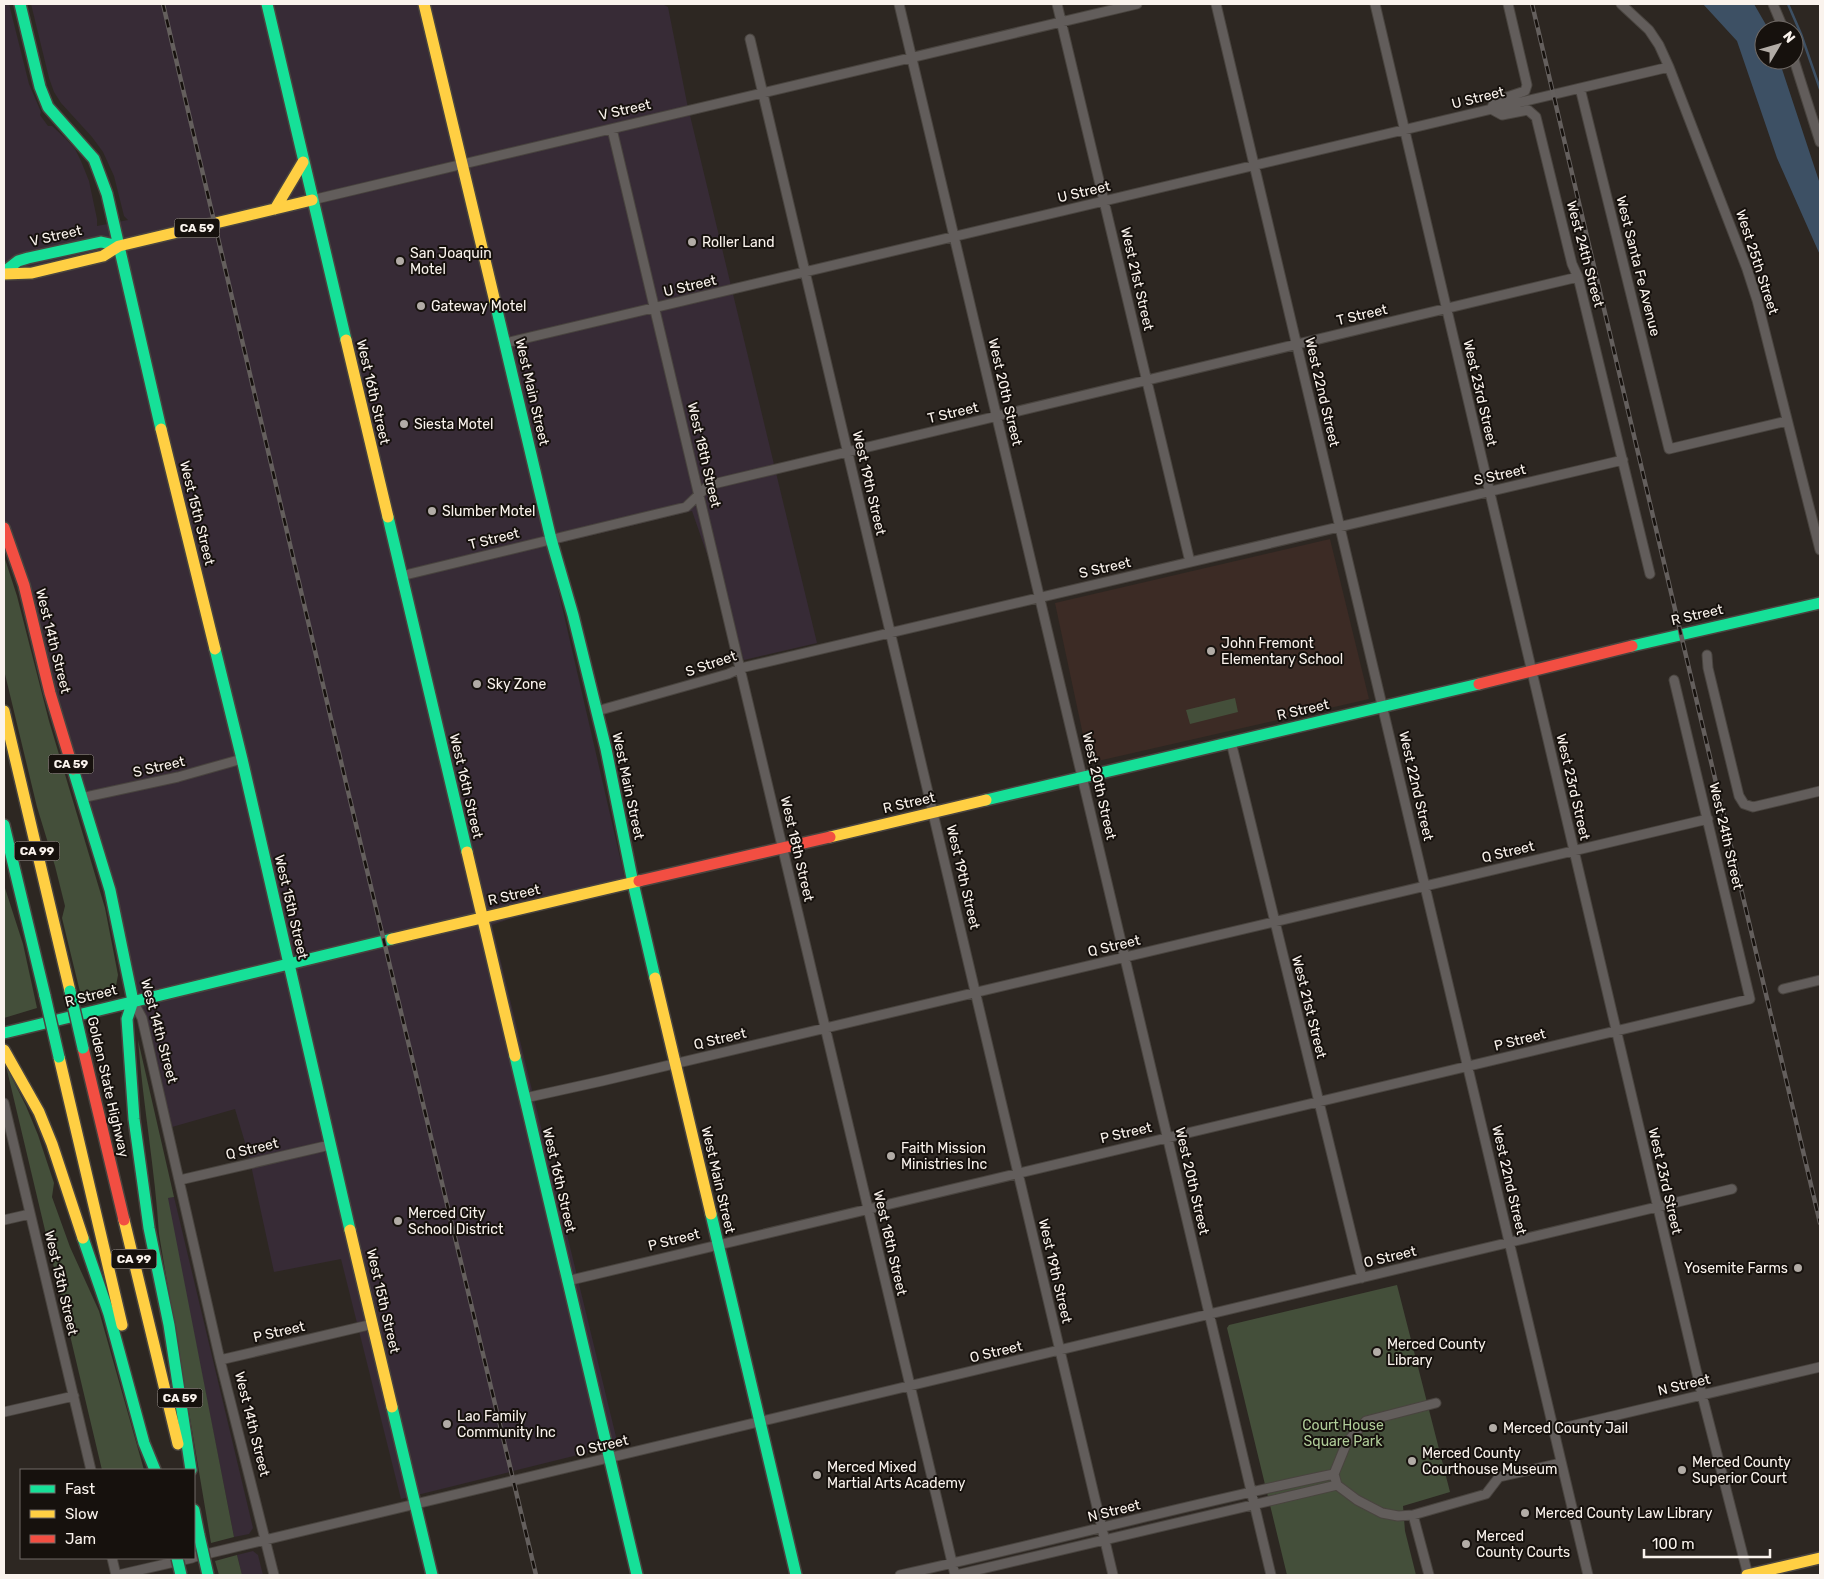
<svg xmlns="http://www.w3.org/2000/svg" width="1824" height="1579" viewBox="0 0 1824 1579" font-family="Rubik,sans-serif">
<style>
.commercial{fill:#372b36}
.education{fill:#3c2b25}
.green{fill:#444f3a}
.water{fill:#3d5064}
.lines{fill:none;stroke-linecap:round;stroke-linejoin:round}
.stream{stroke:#3d5064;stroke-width:2.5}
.street-casing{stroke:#49443f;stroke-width:11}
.fast-casing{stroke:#49443f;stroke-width:14}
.slow-casing{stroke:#49443f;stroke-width:14}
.jam-casing{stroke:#49443f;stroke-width:14}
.street{stroke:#625d5b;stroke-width:9}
.fast{stroke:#16e098;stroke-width:11}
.slow{stroke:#ffcf43;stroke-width:11}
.jam{stroke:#f24e42;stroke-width:11}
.rail-casing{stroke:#645f5d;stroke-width:4.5}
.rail{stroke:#16110d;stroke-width:2.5;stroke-dasharray:8;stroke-linecap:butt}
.fast-bridge-casing{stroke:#49443f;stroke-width:14;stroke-linecap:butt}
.fast-bridge{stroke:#16e098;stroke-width:11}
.poi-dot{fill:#b2aca6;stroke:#16110d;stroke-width:2}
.labels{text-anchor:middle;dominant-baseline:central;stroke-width:4;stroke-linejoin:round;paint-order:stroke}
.shield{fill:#16110d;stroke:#b6afaa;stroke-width:1}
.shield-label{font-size:12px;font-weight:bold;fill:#faf3ed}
.street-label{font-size:14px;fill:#faf3ed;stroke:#16110d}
.poi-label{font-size:14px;fill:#faf3ed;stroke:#16110d;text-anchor:start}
.park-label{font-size:14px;fill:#b0cd99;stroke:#16110d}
</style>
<rect width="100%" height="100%" fill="#2d2722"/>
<path class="commercial" d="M 4,4 L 9,4 L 29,84 L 41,112 L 40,115 L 48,126 L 52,126 L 66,139 L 75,149 L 81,161 L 89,181 L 97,219 L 97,226 L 128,220 L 124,216 L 114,176 L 103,152 L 92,137 L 61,103 L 54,92 L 49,78 L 31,4 L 662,4 L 668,7 L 687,103 L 817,643 L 744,660 L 692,511 L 548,546 L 625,879 L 492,925 L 618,1445 L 401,1499 L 341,1259 L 274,1272 L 249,1156 L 235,1109 L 172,1127 L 135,979 L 4,538 Z
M 174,1197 L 253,1528 L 249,1534 L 234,1537 L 167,1198 Z
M 253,1551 L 258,1555 L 263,1575 L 242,1575 L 237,1555 Z"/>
<path class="education" d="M 1330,539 L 1369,699 L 1089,763 L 1055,603 Z"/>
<path class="green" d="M 4,556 L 17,596 L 49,721 L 105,908 L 118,975 L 116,986 L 81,996 L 62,918 L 65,906 L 55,866 L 37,807 L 4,670 Z
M 1235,698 L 1238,712 L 1190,724 L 1186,710 Z
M 4,885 L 23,944 L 37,1008 L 4,1018 Z
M 138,1040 L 174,1197 L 168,1198 L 234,1537 L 211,1543 L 159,1234 C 155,1169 143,1105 138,1040 Z
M 6,1066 L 26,1106 L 38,1135 L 54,1183 L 52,1197 L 70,1247 L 99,1311 L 144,1470 L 102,1470 Z
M 1397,1285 L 1450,1492 L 1403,1506 L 1405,1531 L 1416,1575 L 1287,1575 L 1227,1328 L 1229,1325 Z
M 237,1555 L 242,1575 L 219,1575 L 215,1561 Z"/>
<path class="water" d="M 1703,4 L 1754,4 L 1769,30 L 1764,30 L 1764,60 L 1779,60 L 1820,184 L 1820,255 L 1777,158 L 1737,41 Z"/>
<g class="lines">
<path class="stream" d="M 1788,4 L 1801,34 L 1820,89"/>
<g class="street-casing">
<path id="street" d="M 899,4 L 1271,1575
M 1057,4 L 1190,562
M 1216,4 L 1588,1575
M 1375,4 L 1702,1395 L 1748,1575
M 1508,4 L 1527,85 L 1525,91 L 1495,101 L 1491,109 L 1502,115 L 1528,110 L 1536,117 L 1572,264 L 1578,277 L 1650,574
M 1621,4 L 1649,30 L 1659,45 L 1669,67 L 1747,269 L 1757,300 L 1820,550
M 1773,4 L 1784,30
M 750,39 L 1113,1575
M 1794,60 L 1820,142
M 1580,88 L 1669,449 L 1787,421
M 612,129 L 955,1575
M 312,200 L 1137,4
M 505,343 L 1669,67
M 401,576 L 686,507 L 709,485 L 1578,277
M 1707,655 L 1708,668 L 1739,796 L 1744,804 L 1753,807 L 1820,791
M 597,711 L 728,674 L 741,668 L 1623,460
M 1231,742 L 1362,1278
M 81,798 L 178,777 L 242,759
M 1783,989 L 1820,980
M 133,1001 L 142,1018 L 220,1360 L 274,1575
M 525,1098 L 602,1081 L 1708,819
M 4,1103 L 91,1470
M 180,1180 L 330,1145
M 4,1220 L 30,1214
M 567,1281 L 1750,999 L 1674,680
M 220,1360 L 373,1324
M 1436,1403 L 1366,1421 L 1347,1442 L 1334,1474 L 1337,1485 L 1357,1500 L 1382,1513 L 1398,1516 L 1413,1515 L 1486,1494 L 1499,1477 L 1561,1463
M 4,1412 L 74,1396
M 1554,1430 L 1820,1367
M 1413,1515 L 1429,1575
M 194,1557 L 1732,1189
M 112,1558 L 116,1575
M 118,1575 L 192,1558
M 900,1575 C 1045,1543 1189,1504 1334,1474
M 956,1575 L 1337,1485"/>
</g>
<g class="fast-casing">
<path id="fast" d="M 20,4 L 40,87 L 48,107 L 94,159 L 107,194 L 161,429
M 267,4 L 346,340
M 4,272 L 18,261 L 28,258 L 101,242 L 119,246
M 495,302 L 551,539 L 573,615 L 606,749 L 633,883 L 655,978
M 388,517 L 467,852
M 1632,646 L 1820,603
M 215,649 L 242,759 L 350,1230
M 73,769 L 110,890 L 133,1001
M 986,800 L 1479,684
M 4,825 L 45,996
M 133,1001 L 127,1019 L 134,1119 L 149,1228 L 169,1325 L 191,1470
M 4,1033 L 392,939
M 515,1056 L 637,1575
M 711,1214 L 796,1575
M 83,1238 L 109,1314 L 144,1443 L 155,1470
M 392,1407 L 432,1575
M 194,1510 L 199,1535"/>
</g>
<g class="slow-casing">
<path id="slow" d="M 424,4 L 495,302
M 275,209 L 303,162
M 4,274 L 32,273 L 103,256 L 119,246 L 312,200
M 346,340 L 388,517
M 161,429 L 215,649
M 4,711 L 70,991
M 830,837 L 986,800
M 467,852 L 515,1056
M 392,939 L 639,881
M 655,978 L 711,1214
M 4,1050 L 39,1112 L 52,1144 L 83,1238
M 59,1057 L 122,1325
M 124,1220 L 178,1444
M 350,1230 L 392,1407
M 1747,1575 L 1820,1558"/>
</g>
<g class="jam-casing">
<path id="jam" d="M 4,528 L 24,585 L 50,693 L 73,769
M 1479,684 L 1632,646
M 639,881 L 830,837
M 83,1048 L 124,1220"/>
</g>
<use href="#street" class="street"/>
<use href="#fast" class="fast"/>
<use href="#slow" class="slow"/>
<use href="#jam" class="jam"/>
<g class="rail-casing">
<path id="rail" d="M 163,4 L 347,787 L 536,1575
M 1532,4 L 1820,1223"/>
</g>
<use href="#rail" class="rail"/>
<g class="fast-bridge-casing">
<path id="fast-bridge" d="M 70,991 L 83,1048
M 45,996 L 59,1057
M 199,1535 L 208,1575
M 177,1558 L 181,1575"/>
</g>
<use href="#fast-bridge" class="fast-bridge"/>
</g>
<g class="poi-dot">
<circle cx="692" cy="242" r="5"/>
<circle cx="400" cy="261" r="5"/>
<circle cx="421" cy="306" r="5"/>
<circle cx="404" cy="424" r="5"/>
<circle cx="432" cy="511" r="5"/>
<circle cx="1211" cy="651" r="5"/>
<circle cx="477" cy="684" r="5"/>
<circle cx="891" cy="1156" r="5"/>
<circle cx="398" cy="1221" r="5"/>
<circle cx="1798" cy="1268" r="5"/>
<circle cx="1377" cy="1352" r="5"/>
<circle cx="447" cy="1424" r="5"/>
<circle cx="1493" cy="1428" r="5"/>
<circle cx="1412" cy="1461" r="5"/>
<circle cx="1682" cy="1470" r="5"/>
<circle cx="817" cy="1475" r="5"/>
<circle cx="1525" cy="1513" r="5"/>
<circle cx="1466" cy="1544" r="5"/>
</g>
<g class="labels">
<g class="shield">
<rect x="174.5" y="218.5" width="45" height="19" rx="4"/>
<rect x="48.5" y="754.5" width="45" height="19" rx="4"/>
<rect x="14.5" y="841.5" width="45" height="19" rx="4"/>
<rect x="111.5" y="1249.5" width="45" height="19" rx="4"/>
<rect x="157.5" y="1388.5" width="45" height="19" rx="4"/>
</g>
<g class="shield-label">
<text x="197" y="228">CA 59</text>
<text x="71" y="764">CA 59</text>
<text x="37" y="851">CA 99</text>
<text x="134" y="1259">CA 99</text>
<text x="180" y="1398">CA 59</text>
</g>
<g class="street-label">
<text transform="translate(1478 98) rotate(-14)">U Street</text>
<text transform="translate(625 110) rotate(-13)">V Street</text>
<text transform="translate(1084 192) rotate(-13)">U Street</text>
<text transform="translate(56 236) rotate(-13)">V Street</text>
<text transform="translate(1585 254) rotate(75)">West 24th Street</text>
<text transform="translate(1757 262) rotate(72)">West 25th Street</text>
<text transform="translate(1638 266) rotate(76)">West Santa Fe Avenue</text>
<text transform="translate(1137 279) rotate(77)">West 21st Street</text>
<text transform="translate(690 286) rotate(-13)">U Street</text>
<text transform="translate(1362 315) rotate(-13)">T Street</text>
<text transform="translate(373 392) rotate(77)">West 16th Street</text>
<text transform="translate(532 392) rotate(77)">West Main Street</text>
<text transform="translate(1005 392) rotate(77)">West 20th Street</text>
<text transform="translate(1322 392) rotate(77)">West 22nd Street</text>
<text transform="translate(1480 393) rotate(77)">West 23rd Street</text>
<text transform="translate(953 413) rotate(-13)">T Street</text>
<text transform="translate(704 455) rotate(77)">West 18th Street</text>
<text transform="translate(1500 475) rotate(-13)">S Street</text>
<text transform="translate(869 483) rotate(77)">West 19th Street</text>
<text transform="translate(197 513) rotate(76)">West 15th Street</text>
<text transform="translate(494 539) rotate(-14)">T Street</text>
<text transform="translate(1105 568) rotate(-13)">S Street</text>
<text transform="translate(1697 615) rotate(-13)">R Street</text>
<text transform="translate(53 641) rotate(76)">West 14th Street</text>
<text transform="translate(711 664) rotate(-19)">S Street</text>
<text transform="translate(1303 710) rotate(-13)">R Street</text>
<text transform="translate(159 767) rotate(-13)">S Street</text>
<text transform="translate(466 786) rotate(77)">West 16th Street</text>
<text transform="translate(628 786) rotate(78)">West Main Street</text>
<text transform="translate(1099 786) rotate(77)">West 20th Street</text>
<text transform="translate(1416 786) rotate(77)">West 22nd Street</text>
<text transform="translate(1573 787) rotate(77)">West 23rd Street</text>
<text transform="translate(909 803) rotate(-13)">R Street</text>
<text transform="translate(1726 836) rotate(77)">West 24th Street</text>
<text transform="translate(797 849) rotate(77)">West 18th Street</text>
<text transform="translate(1508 852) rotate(-13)">Q Street</text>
<text transform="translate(963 877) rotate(77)">West 19th Street</text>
<text transform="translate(514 895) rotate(-13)">R Street</text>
<text transform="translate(291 907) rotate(77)">West 15th Street</text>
<text transform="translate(1114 946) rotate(-13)">Q Street</text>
<text transform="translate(91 996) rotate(-14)">R Street</text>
<text transform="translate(1309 1007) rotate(76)">West 21st Street</text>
<text transform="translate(159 1031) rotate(75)">West 14th Street</text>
<text transform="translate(720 1039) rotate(-13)">Q Street</text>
<text transform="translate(1520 1040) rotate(-14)">P Street</text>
<text transform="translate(108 1087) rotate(77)">Golden State Highway</text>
<text transform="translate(1126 1133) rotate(-13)">P Street</text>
<text transform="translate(252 1149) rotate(-13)">Q Street</text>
<text transform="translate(559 1180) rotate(77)">West 16th Street</text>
<text transform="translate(718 1180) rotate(77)">West Main Street</text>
<text transform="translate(1509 1180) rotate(77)">West 22nd Street</text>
<text transform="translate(1192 1181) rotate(77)">West 20th Street</text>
<text transform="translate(1665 1181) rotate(77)">West 23rd Street</text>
<text transform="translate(674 1240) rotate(-14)">P Street</text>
<text transform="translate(890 1243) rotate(77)">West 18th Street</text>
<text transform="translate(1390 1257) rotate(-13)">O Street</text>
<text transform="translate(1055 1271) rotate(77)">West 19th Street</text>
<text transform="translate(61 1283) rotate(77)">West 13th Street</text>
<text transform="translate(383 1301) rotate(77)">West 15th Street</text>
<text transform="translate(279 1332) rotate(-13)">P Street</text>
<text transform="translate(996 1352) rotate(-13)">O Street</text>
<text transform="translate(1684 1385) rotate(-13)">N Street</text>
<text transform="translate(252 1424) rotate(76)">West 14th Street</text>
<text transform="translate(602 1446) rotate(-13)">O Street</text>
<text transform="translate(1114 1511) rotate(-14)">N Street</text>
</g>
<g class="poi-label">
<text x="702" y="242">Roller Land</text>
<text x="410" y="253">San Joaquin<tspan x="410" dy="16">Motel</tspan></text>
<text x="431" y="306">Gateway Motel</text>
<text x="414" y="424">Siesta Motel</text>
<text x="442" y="511">Slumber Motel</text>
<text x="1221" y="643">John Fremont<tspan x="1221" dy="16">Elementary School</tspan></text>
<text x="487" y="684">Sky Zone</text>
<text x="901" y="1148">Faith Mission<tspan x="901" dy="16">Ministries Inc</tspan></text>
<text x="408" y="1213">Merced City<tspan x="408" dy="16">School District</tspan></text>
<text x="1788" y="1268" text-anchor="end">Yosemite Farms</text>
<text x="1387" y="1344">Merced County<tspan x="1387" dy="16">Library</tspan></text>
<text x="457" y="1416">Lao Family<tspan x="457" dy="16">Community Inc</tspan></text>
<text x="1503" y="1428">Merced County Jail</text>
<text x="1422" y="1453">Merced County<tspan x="1422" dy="16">Courthouse Museum</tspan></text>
<text x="1692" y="1462">Merced County<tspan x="1692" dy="16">Superior Court</tspan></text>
<text x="827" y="1467">Merced Mixed<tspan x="827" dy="16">Martial Arts Academy</tspan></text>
<text x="1535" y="1513">Merced County Law Library</text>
<text x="1476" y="1536">Merced<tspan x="1476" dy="16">County Courts</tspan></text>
</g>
<g class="park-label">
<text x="1343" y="1425">Court House<tspan x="1343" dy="16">Square Park</tspan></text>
</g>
</g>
<rect width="1824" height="1579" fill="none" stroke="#faf3ed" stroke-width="10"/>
<rect x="20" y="1469" width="175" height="90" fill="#16110d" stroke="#716b67"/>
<rect x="30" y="1485" width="25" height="8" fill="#16e098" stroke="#716b67"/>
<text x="65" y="1494" font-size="15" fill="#faf3ed">Fast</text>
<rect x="30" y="1510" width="25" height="8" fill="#ffcf43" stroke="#716b67"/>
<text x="65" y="1519" font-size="15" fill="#faf3ed">Slow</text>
<rect x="30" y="1535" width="25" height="8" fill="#f24e42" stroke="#716b67"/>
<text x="65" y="1544" font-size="15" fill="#faf3ed">Jam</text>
<g transform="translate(1779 45) rotate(52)"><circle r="24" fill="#16110d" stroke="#716b67"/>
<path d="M0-4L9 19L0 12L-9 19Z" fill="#b2aca6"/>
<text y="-8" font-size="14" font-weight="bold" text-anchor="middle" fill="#faf3ed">N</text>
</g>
<path d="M1644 1549v8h126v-8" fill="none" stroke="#faf3ed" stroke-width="2.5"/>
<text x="1652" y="1549" font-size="15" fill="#faf3ed" stroke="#16110d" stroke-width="4" paint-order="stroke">100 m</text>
</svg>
